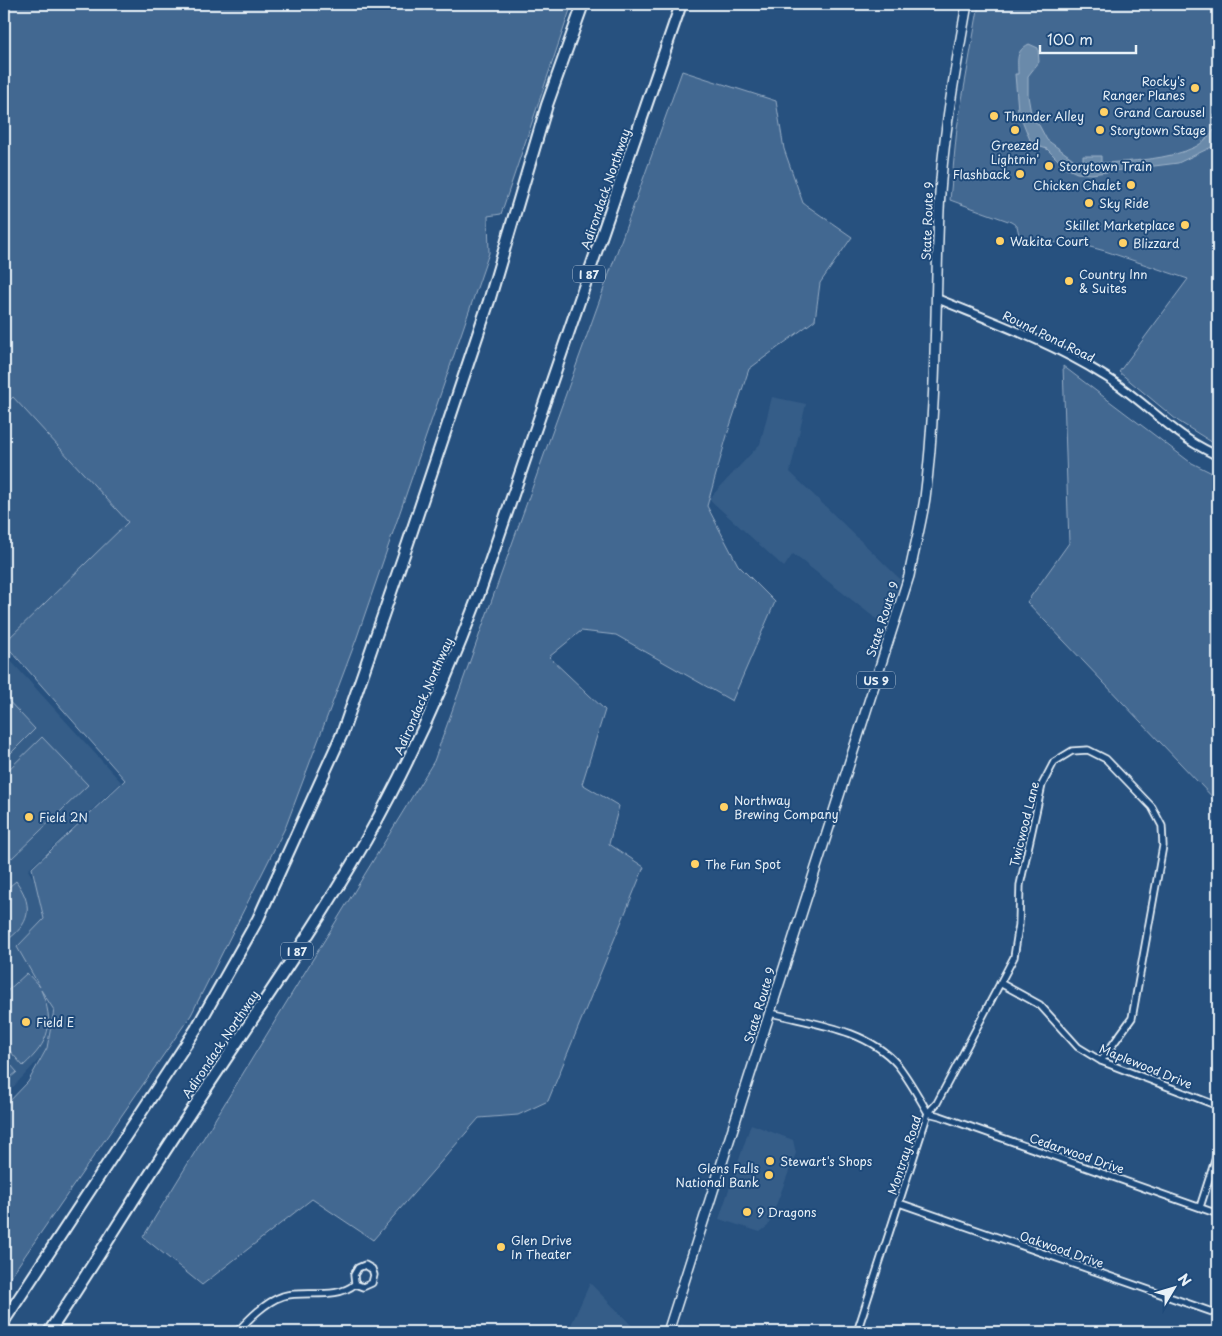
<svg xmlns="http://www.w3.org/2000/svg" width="1222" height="1336" viewBox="0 0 1222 1336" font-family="'Playpen Sans',sans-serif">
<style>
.built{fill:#355d88}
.green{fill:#436891;stroke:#96acc4}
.water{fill:#6b8aaa;stroke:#9db3c9}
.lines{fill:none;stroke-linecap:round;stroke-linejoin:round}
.minor-casing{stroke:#e8f1f8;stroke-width:9}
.tertiary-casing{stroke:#e8f1f8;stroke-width:11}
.primary-casing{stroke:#e8f1f8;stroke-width:12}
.motorway-casing{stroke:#e8f1f8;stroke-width:14}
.minor{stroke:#1f4a7a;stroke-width:5.5}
.tertiary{stroke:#1f4a7a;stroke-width:7}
.primary{stroke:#1f4a7a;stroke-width:9}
.motorway{stroke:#1f4a7a;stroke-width:10}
.poi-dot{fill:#ffd166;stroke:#1f4a7a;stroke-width:2}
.labels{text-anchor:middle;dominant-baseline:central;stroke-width:4;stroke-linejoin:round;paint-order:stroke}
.shield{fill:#1f4a7a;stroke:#acbfd2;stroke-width:1}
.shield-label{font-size:11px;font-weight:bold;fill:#e8f1f8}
.poi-label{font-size:12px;fill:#e8f1f8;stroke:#1f4a7a;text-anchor:start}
.street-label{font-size:12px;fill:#e8f1f8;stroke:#1f4a7a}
</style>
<rect width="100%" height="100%" fill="#27517f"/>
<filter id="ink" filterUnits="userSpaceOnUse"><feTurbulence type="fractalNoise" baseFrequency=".02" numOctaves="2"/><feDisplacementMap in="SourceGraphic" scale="10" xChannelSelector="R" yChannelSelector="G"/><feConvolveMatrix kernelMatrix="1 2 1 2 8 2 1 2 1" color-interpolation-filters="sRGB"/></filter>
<g filter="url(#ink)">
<path class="built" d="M 4,379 L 146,525 L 10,660 L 121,782 L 28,870 L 58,917 L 69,1027 L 4,1097 Z
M 772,397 L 806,404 L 790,472 L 900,579 L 884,625 L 793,554 L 784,567 L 709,499 L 760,444 Z
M 751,1124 L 793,1140 L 796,1153 L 768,1226 L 760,1232 L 719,1219 Z
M 590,1283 L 638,1332 L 568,1332 Z
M 681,1324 L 707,1332 L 679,1332 Z"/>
<path class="green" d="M 4,4 L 572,4 L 501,214 L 488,216 L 489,253 L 356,640 L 286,826 L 191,1015 L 4,1286 L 4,1107 L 28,1082 L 47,1048 L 54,1010 L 41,990 C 55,1023 50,1042 23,1066 L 4,1044 L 4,994 L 27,973 L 40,987 L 17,947 L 44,919 L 32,868 L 125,780 L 4,643 L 128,522 L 13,397 L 4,406 Z
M 979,4 L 1218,4 L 1218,446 L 1178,421 L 1119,372 L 1188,279 L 1105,251 L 1064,240 L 1045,246 L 1020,239 L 1017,226 L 1011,222 L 950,200 L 957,128 Z
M 682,71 L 776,101 L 784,149 L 803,203 L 852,237 L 820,283 L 815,320 L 749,369 L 728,432 L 707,506 L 738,565 L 775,602 L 732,701 L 616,635 L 581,631 L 549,657 L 605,710 L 582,784 L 619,806 L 609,844 L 644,867 L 548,1101 L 518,1115 L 479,1118 L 373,1240 L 312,1199 L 202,1285 L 143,1237 L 434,761 Z
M 1063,366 L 1190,462 L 1218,476 L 1218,803 L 1027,602 L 1069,543 Z
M 4,696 L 35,729 L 4,760 Z
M 42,737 L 88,785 L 12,858 L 4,849 L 4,774 Z
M 16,881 C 32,903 32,921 10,938 L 4,931 L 4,891 Z
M 4,1057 L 17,1072 L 4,1083 Z"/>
<path class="water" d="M 1029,44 L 1038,48 L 1039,62 L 1028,76 L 1028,96 L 1032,119 L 1039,125 L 1047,140 L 1076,161 L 1083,162 L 1083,156 L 1101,156 L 1101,163 C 1128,162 1171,159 1195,147 C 1203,143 1209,136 1215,129 L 1214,114 L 1218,111 L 1218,144 L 1178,163 L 1091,174 L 1077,173 L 1066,168 L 1047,149 L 1034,145 L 1030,140 L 1018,110 L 1015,74 L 1018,74 C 1018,60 1015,51 1029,44 Z"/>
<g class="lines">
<g class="minor-casing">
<path id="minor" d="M 1000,983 L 1040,1005 L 1078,1047 L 1101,1061 L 1218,1106
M 771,1013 C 814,1024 866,1029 897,1064 C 909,1079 918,1096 928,1113 L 857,1332
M 1101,1061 L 1132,1018 L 1163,846 L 1162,826 L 1152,807 L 1106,759 L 1088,750 L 1072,751 L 1054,762 L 1042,785 L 1020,885 L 1019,925 L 1014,957 L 937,1103 L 928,1113 L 940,1116 L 1218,1214
M 899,1203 L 1218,1314
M 1200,1207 L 1218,1151
M 365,1265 L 372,1269 L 374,1275 L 372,1283 L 363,1287 L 355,1284 L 354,1275 L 358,1268 Z
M 237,1332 C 249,1319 265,1302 283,1296 C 304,1290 337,1300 355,1284"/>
</g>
<g class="tertiary-casing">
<path id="tertiary" d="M 938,299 C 994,322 1052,343 1103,375 C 1132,392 1155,416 1182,435 C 1193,444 1206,450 1218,456"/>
</g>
<g class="primary-casing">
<path id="primary" d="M 668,1332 L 909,576 C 914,550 921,524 925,498 C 937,403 935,306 939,210 C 942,141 955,72 967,4"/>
</g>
<g class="motorway-casing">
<path id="motorway" d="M 4,1321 L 196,1029 L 258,919 L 342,734 L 408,543 L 489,301 L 547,105 L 583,4
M 49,1332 C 95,1263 138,1191 184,1122 C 245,1029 310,937 366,840 C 410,762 447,679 479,594 L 681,4"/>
</g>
<use href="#minor" class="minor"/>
<use href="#tertiary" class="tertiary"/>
<use href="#primary" class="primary"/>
<use href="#motorway" class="motorway"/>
</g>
</g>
<g class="poi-dot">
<circle cx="1195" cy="88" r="5"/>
<circle cx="1104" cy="112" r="5"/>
<circle cx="994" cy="116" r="5"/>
<circle cx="1015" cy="130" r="5"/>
<circle cx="1100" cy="130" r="5"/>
<circle cx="1049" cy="166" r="5"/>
<circle cx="1020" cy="174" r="5"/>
<circle cx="1131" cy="185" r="5"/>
<circle cx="1089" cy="203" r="5"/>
<circle cx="1185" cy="225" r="5"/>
<circle cx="1000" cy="241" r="5"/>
<circle cx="1123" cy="243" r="5"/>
<circle cx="1069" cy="281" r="5"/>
<circle cx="724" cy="807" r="5"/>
<circle cx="29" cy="817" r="5"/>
<circle cx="695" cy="864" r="5"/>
<circle cx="26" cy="1022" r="5"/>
<circle cx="770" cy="1161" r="5"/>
<circle cx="769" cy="1175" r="5"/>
<circle cx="747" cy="1212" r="5"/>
<circle cx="501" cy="1247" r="5"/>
</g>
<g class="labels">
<g class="shield">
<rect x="573" y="265.5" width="32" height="17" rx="4"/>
<rect x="857" y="671.5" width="38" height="17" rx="4"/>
<rect x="281" y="942.5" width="32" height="17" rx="4"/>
</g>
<g class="shield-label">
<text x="589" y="274">I 87</text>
<text x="876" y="680">US 9</text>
<text x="297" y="951">I 87</text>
</g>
<g class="poi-label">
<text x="1185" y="81" text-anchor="end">Rocky's<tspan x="1185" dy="14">Ranger Planes</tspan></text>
<text x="1114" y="112">Grand Carousel</text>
<text x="1004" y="116">Thunder Alley</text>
<text x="1110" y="130">Storytown Stage</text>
<text x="1015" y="145" text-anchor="middle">Greezed<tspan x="1015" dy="14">Lightnin'</tspan></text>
<text x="1059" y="166">Storytown Train</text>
<text x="1010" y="174" text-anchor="end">Flashback</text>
<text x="1121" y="185" text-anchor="end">Chicken Chalet</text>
<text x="1099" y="203">Sky Ride</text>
<text x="1175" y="225" text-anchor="end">Skillet Marketplace</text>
<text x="1010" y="241">Wakita Court</text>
<text x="1133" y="243">Blizzard</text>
<text x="1079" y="274">Country Inn<tspan x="1079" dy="14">&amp; Suites</tspan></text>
<text x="734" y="800">Northway<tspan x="734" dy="14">Brewing Company</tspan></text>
<text x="39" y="817">Field 2N</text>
<text x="705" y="864">The Fun Spot</text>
<text x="36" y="1022">Field E</text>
<text x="780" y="1161">Stewart's Shops</text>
<text x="759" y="1168" text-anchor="end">Glens Falls<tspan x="759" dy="14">National Bank</tspan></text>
<text x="757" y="1212">9 Dragons</text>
<text x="511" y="1240">Glen Drive<tspan x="511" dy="14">In Theater</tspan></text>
</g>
<g class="street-label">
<text transform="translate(605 189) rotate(-71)">Adirondack Northway</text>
<text transform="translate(927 221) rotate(-88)">State Route 9</text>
<text transform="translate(1049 336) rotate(26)">Round Pond Road</text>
<text transform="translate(882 619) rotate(-72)">State Route 9</text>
<text transform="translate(423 696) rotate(-66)">Adirondack Northway</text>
<text transform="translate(1024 824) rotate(-76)">Twicwood Lane</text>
<text transform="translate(759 1005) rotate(-73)">State Route 9</text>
<text transform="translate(220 1044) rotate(-56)">Adirondack Northway</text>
<text transform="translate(1146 1066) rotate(22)">Maplewood Drive</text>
<text transform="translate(1077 1153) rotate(19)">Cedarwood Drive</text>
<text transform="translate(904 1155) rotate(-72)">Montray Road</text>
<text transform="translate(1062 1249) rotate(19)">Oakwood Drive</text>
</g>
</g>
<rect width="1222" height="1336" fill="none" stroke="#1f4a7a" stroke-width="20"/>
<rect x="10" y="10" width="1202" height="1316" fill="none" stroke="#e8f1f8" stroke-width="2" filter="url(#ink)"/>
<g transform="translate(1174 1288) rotate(52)" stroke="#1f4a7a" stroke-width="4" paint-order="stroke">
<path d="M0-4L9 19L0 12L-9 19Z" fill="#e8f1f8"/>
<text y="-8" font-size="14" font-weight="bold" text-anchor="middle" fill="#e8f1f8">N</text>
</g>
<path d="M1040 45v8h96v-8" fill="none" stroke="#e8f1f8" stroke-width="2.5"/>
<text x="1047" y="45" font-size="15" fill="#e8f1f8" stroke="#1f4a7a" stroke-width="4" paint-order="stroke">100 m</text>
</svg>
